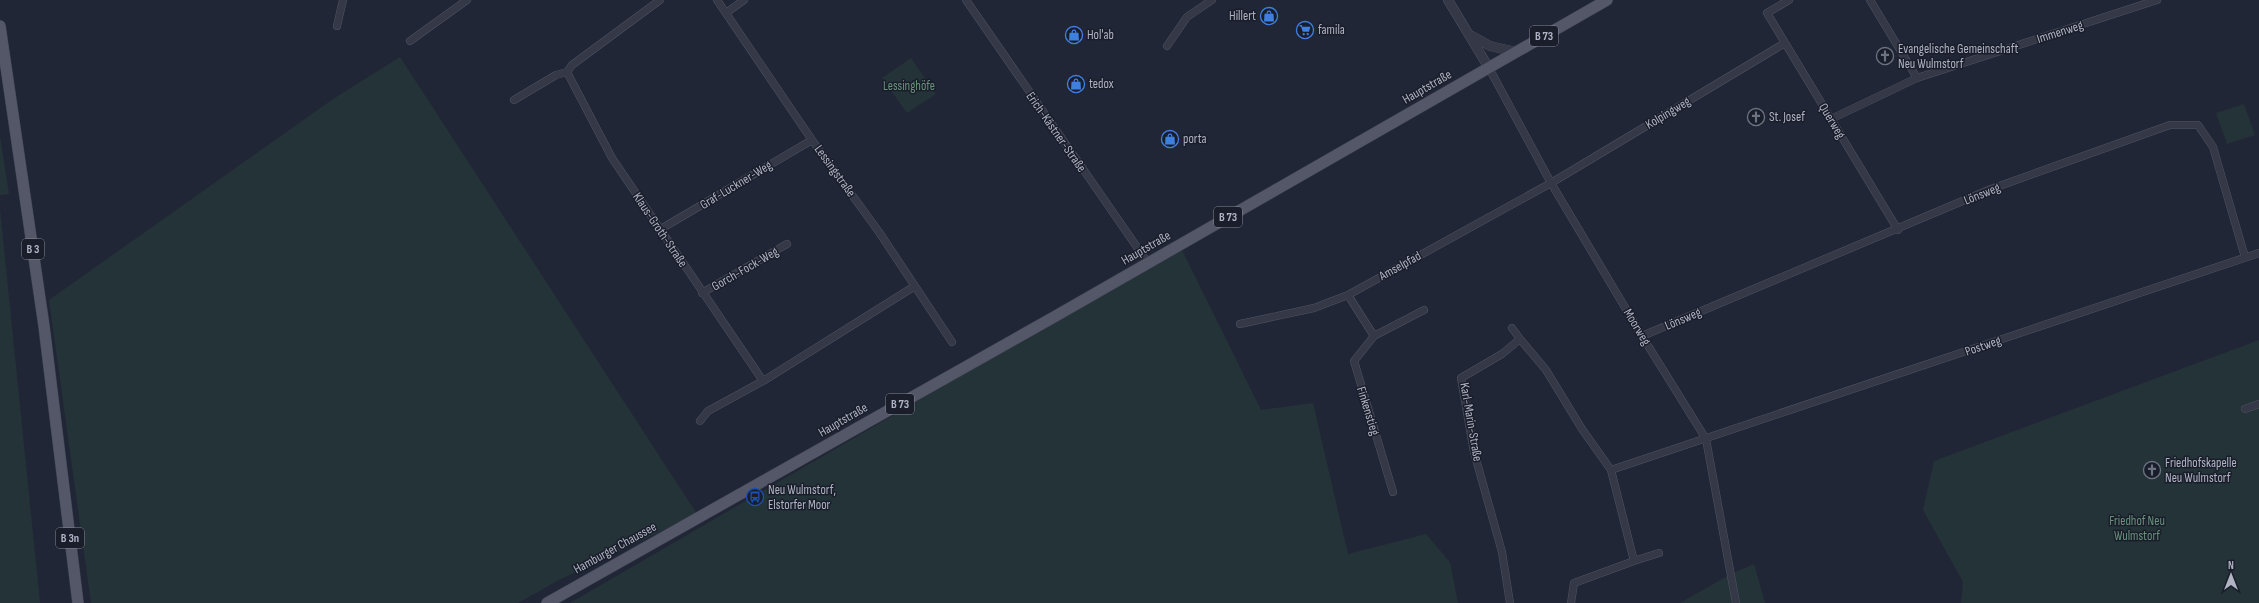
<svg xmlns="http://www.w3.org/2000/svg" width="2259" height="603" viewBox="0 0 2259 603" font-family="'Sofia Sans Condensed',sans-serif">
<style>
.green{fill:#243338}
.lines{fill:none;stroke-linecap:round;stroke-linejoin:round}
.minor-casing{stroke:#4f5361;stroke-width:8}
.tertiary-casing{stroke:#4f5361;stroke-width:10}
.primary-casing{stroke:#3e4250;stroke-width:12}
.minor{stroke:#353847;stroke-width:7}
.tertiary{stroke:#353847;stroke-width:9}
.primary{stroke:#535767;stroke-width:11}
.labels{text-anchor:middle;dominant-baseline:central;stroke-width:3;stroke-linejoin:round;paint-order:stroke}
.shield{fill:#1a1e2b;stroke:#828695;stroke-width:1}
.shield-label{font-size:12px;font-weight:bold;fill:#afb3c3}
.poi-label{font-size:13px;fill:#afb3c3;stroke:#1a1e2b;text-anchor:start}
.street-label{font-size:13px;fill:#afb3c3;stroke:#1a1e2b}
.park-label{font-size:13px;fill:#68927b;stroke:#1a1e2b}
</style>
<rect width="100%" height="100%" fill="#212636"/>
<path class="green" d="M 400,57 L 697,514 L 557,581 L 518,603 L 91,603 L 49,300 L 333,99 Z
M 911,58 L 936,94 L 907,113 L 882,78 Z
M 2244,104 L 2255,135 L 2227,144 L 2216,113 Z
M 0,137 L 9,194 L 0,195 Z
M 0,209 L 40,603 L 0,603 Z
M 1181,248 L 1261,410 L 1313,403 L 1348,554 L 1426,534 L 1450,562 L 1458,603 L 570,603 Z
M 2259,340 L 2259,603 L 1961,603 L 1963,582 L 1923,510 L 1934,461 Z
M 1754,564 L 1765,603 L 1680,603 L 1731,574 Z"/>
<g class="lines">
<g class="minor-casing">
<path id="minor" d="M 717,0 L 812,140 L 879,232 L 952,342
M 966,0 L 1148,263
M 1789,0 L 1767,13 L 1898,230
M 1870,0 L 1917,78
M 726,13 L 744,0
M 337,26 L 343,0
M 410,41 L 467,0
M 1167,46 L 1187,17 L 1212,0
M 1489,68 L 1551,183 L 1642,336 L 1706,439 L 1736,603
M 567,72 L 612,158 L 763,381
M 514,100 L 556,75 L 567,72 L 572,65 L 660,0
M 1831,119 L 1917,78 L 2157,0
M 659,230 L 812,140
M 702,293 L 787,244
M 1348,295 L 1374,336 L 1354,361 L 1393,492
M 1240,324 L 1314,308 L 1348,295 L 1551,183 L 1785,43
M 1512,328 L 1520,339
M 1374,336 L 1424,310
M 1642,336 L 1991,189 L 2170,125 L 2198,125 L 2213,147 L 2245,257
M 2245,409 L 2259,404
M 700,421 L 708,411 L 763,381 L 915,286
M 1611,470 L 2259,253
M 1634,561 L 1659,553
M 1510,603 L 1502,552 L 1474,452 L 1461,378 L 1502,354 L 1520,339 L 1546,370 L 1582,429 L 1611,470 L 1634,561 L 1574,583 L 1571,603"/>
</g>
<g class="tertiary-casing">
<path id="tertiary" d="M 1448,0 L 1489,68
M 1472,36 L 1490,46 L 1516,52"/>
</g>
<g class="primary-casing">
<path id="primary" d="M 0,26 L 44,326 L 78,603
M 547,603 L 1054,317 L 1607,0"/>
</g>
<use href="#minor" class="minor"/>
<use href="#tertiary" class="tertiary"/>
<use href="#primary" class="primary"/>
</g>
<defs>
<g id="shop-ring" transform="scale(0.9)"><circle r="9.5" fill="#1a1e2b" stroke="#3f7fe0" stroke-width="1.5"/><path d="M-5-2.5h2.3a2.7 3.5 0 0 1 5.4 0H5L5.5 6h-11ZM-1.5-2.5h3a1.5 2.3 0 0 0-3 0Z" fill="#3f7fe0"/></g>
<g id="supermarket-ring" transform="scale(0.9)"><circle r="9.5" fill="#1a1e2b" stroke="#3f7fe0" stroke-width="1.5"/><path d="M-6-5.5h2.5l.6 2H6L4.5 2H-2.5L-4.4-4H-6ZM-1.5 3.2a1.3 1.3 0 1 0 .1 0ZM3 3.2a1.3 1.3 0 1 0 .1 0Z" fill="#3f7fe0"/></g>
<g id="church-ring" transform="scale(0.9)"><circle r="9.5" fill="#1a1e2b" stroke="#6b7280" stroke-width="1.5"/><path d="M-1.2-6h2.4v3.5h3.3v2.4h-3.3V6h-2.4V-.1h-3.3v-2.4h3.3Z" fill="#6b7280"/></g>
<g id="bus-ring" transform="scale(0.9)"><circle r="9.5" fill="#1a1e2b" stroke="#1a4fb4" stroke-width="1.5"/><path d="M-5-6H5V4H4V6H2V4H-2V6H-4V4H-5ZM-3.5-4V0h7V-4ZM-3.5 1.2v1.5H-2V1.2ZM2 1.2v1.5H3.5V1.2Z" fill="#1a4fb4"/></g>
</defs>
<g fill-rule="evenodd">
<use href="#shop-ring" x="1269" y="16"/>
<use href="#supermarket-ring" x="1305" y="30"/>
<use href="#shop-ring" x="1074" y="35"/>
<use href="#church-ring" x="1885" y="56"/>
<use href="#shop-ring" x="1076" y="84"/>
<use href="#church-ring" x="1756" y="117"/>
<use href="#shop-ring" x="1170" y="139"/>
<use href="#church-ring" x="2152" y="470"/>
<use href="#bus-ring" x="755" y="497"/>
</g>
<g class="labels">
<g class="shield">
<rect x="1530" y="26" width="28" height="20" rx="3"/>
<rect x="1214" y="207" width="28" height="20" rx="3"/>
<rect x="22" y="239" width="22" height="20" rx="3"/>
<rect x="886" y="394" width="28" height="20" rx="3"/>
<rect x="56" y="528" width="28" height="20" rx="3"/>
</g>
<g class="shield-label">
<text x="1544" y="36">B 73</text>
<text x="1228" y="217">B 73</text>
<text x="33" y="249">B 3</text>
<text x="900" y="404">B 73</text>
<text x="70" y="538">B 3n</text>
</g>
<g class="poi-label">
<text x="1256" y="16" text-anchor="end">Hillert</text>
<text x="1318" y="30">famila</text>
<text x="1087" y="35">Hol'ab</text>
<text x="1898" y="49">Evangelische Gemeinschaft<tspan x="1898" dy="15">Neu Wulmstorf</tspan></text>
<text x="1089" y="84">tedox</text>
<text x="1769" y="117">St. Josef</text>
<text x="1183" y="139">porta</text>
<text x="2165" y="463">Friedhofskapelle<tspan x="2165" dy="15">Neu Wulmstorf</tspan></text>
<text x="768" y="490">Neu Wulmstorf,<tspan x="768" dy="15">Elstorfer Moor</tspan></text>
</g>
<g class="street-label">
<text transform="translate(2060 32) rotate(-18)">Immenweg</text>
<text transform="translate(1427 87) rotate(-30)">Hauptstraße</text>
<text transform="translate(1668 113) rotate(-31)">Kolpingweg</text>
<text transform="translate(1832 121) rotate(59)">Querweg</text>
<text transform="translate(1056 132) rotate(55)">Erich-Kästner-Straße</text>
<text transform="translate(835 171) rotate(54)">Lessingstraße</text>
<text transform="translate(736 185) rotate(-31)">Graf-Luckner-Weg</text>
<text transform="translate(1982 194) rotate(-22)">Lönsweg</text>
<text transform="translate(660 230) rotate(56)">Klaus-Groth-Straße</text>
<text transform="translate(1146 248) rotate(-30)">Hauptstraße</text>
<text transform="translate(1400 266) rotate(-29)">Amselpfad</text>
<text transform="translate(745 269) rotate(-30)">Gorch-Fock-Weg</text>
<text transform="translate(1683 319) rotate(-23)">Lönsweg</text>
<text transform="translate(1637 327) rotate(59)">Moorweg</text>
<text transform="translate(1983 346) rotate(-19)">Postweg</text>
<text transform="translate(1368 411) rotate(73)">Finkenstieg</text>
<text transform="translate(843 420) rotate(-30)">Hauptstraße</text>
<text transform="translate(1471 422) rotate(80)">Karl-Marin-Straße</text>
<text transform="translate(615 548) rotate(-29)">Hamburger Chaussee</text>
</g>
<g class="park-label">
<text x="909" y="86">Lessinghöfe</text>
<text x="2137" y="521">Friedhof Neu<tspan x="2137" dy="15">Wulmstorf</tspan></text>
</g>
</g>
<g transform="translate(2231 575)" stroke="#1a1e2b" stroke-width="3" paint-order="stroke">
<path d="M0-3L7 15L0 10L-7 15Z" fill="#afb3c3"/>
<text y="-6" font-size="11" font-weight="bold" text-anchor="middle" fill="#afb3c3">N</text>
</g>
</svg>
